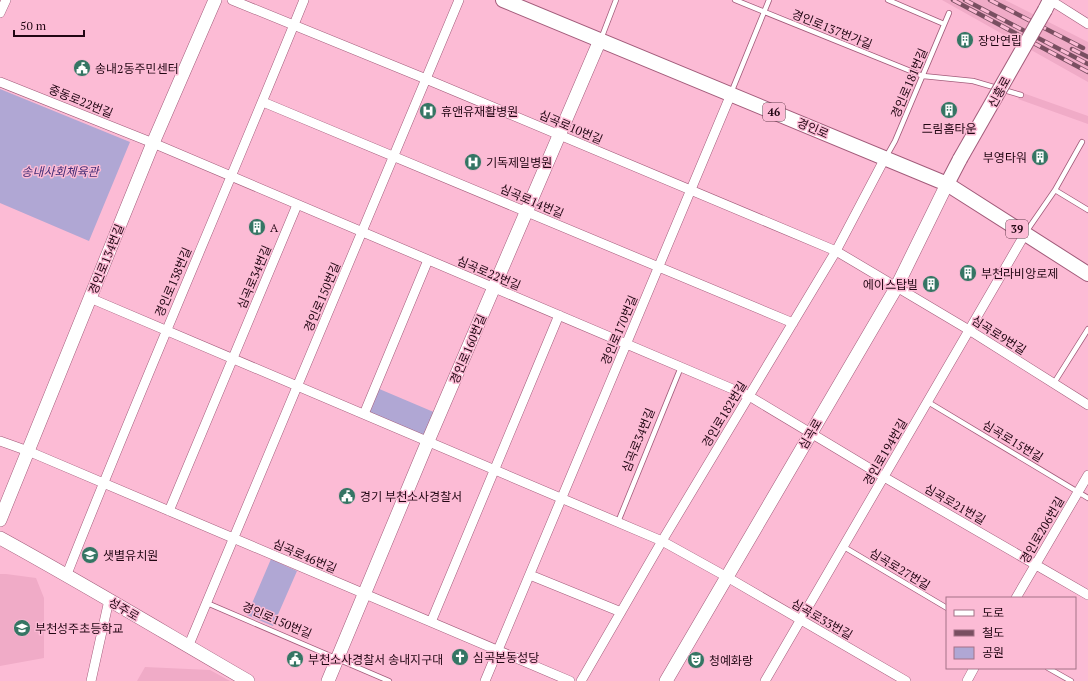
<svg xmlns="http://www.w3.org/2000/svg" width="1088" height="681" viewBox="0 0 1088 681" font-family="'PT Serif','Noto Sans KR',serif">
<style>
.built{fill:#f0abc7}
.green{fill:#b0a7d4}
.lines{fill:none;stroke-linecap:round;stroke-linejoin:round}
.lane-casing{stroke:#a25b7a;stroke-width:6}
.street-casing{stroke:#a25b7a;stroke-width:10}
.secondary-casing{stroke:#a25b7a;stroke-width:14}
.primary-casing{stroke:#a25b7a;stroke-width:16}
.lane{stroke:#fff;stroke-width:4.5}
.street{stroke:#fff;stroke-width:9}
.secondary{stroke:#fff;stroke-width:13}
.primary{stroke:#fff;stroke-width:14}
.rail-casing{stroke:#794f61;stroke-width:4.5}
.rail{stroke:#fcbbd5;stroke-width:3;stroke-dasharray:9;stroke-linecap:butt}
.primary-bridge-casing{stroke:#a25b7a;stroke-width:16;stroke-linecap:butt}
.primary-bridge{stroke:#fff;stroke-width:14}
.labels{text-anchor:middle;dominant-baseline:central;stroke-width:3;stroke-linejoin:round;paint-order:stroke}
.shield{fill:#fcbbd5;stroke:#633c4d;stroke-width:1}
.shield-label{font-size:11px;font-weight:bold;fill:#210613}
.street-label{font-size:12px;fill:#210613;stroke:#fcbbd5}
.poi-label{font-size:12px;fill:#210613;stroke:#fcbbd5;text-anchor:start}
.park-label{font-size:12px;font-style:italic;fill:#422c74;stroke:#fcbbd5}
</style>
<rect width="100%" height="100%" fill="#fcbbd5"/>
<path class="built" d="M 942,0 L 1005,0 L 1088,42 L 1088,82 Z
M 1023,93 L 1088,116 L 1088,124 L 1018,99 Z
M 0,574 L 6,574 L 36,578 L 44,598 L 44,658 L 0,666 Z
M 145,667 L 210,670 L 230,681 L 137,681 Z"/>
<path class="green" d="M 0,89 L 130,142 L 89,241 L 0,203 Z
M 377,388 L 436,413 L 426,437 L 368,412 Z
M 271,559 L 297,571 L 273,626 L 247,615 Z"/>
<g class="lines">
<g class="lane-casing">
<path id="lane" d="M 735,0 L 923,76 L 973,81 L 1021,95
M 888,0 L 944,24
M 601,39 L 616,0
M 731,93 L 769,0
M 886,157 L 895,141 L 949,13
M 1055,190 L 1088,210
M 1026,232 L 1055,190 L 1082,142
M 1054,383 L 1088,329
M 928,402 L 1088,498
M 618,522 L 681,367
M 844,547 L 947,608
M 207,603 L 389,681
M 1048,668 L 1071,681"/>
</g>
<g class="street-casing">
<path id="street" d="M 232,0 L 426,79 L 836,251 L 969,330 L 1088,405
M 1050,0 L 1088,24
M 0,13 L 6,0
M 0,82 L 153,143 L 749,396 L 884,477 L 1088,595
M 263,102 L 793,323
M 90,298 L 662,541 L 727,577 L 906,681
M 364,414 L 428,260
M 0,441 L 28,451 L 570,681
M 169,511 L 297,205
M 67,574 C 143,382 226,192 304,0
M 530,575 L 621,612
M 1016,598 L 1088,475
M 431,622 L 559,315
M 188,647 L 459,0
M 91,681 L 109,600
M 485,681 L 731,94
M 581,681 L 662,541 L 836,251 L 885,158
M 765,681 L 1025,234
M 967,681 L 974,668"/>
</g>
<g class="secondary-casing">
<path id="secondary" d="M 0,520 L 153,143 L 215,0
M 0,538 C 84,584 165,633 248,681
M 328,681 L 428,441 L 600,40
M 666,681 L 896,288 L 947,184"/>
</g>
<g class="primary-casing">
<path id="primary" d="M 503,0 L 947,184 L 1088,274
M 1045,10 L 1050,0
M 947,184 L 960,159"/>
</g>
<use href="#lane" class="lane"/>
<use href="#street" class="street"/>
<use href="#secondary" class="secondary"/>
<use href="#primary" class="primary"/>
<g class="rail-casing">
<path id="rail" d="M 953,0 L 1088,72
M 965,0 L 1088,64
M 990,0 L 1083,48
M 1072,49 L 1088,57"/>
</g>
<use href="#rail" class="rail"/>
<g class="primary-bridge-casing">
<path id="primary-bridge" d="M 960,159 L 1045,10"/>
</g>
<use href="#primary-bridge" class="primary-bridge"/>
</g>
<defs>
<g id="building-disc" transform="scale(0.9)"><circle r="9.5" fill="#357564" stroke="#fcbbd5"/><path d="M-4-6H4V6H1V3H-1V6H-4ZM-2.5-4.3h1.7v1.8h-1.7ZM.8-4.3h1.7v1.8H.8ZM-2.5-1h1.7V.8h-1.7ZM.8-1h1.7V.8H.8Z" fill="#fff"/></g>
<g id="civic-disc" transform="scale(0.9)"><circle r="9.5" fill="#357564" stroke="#fcbbd5"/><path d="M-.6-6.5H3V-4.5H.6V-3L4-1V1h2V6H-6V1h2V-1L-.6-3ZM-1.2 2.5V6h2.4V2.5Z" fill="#fff"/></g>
<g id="hospital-disc" transform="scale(0.9)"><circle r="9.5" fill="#357564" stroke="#fcbbd5"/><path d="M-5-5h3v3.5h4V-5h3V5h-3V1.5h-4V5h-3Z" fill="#fff"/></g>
<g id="school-disc" transform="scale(0.9)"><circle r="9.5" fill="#357564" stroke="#fcbbd5"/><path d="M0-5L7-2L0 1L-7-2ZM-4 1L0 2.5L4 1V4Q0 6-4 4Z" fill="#fff"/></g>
<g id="church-disc" transform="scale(0.9)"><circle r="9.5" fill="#357564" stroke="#fcbbd5"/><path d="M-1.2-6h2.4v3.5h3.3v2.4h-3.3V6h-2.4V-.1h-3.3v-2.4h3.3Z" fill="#fff"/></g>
<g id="theatre-disc" transform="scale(0.9)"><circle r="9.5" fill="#357564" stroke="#fcbbd5"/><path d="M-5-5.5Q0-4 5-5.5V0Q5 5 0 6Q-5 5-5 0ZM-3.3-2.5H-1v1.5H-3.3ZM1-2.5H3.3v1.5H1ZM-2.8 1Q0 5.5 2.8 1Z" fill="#fff"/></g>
</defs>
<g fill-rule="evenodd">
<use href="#building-disc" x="965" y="40"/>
<use href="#civic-disc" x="82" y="68"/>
<use href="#building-disc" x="949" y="110"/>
<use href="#hospital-disc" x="428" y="111"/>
<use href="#building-disc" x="1040" y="157"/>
<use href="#hospital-disc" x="473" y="162"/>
<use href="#building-disc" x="257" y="227"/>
<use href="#building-disc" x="968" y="273"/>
<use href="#building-disc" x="931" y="284"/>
<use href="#civic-disc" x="347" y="496"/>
<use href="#school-disc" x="90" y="555"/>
<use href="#school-disc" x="22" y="628"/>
<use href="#church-disc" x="460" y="657"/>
<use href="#civic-disc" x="295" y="659"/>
<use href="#theatre-disc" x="696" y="660"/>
</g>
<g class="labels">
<g class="shield">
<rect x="763" y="103" width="22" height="18" rx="3"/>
<rect x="1006" y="220" width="22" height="18" rx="3"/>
</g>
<g class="shield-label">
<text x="774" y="112">46</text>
<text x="1017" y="229">39</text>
</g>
<g class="street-label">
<text transform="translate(832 29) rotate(22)">경인로137번가길</text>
<text transform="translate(909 83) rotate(-67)">경인로181번길</text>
<text transform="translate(999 92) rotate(-61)">신흥로</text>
<text transform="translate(81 101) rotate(22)">중동로22번길</text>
<text transform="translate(571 127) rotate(23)">심곡로10번길</text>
<text transform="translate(813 128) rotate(23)">경인로</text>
<text transform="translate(532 201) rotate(23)">심곡로14번길</text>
<text transform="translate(106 259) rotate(-68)">경인로134번길</text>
<text transform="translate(489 273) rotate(23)">심곡로22번길</text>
<text transform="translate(254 277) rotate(-67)">심곡로34번길</text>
<text transform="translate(173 282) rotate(-67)">경인로138번길</text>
<text transform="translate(322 297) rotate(-67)">경인로150번길</text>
<text transform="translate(619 330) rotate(-67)">경인로170번길</text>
<text transform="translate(999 335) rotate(32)">심곡로9번길</text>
<text transform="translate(468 349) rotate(-67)">경인로160번길</text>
<text transform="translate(724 414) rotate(-59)">경인로182번길</text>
<text transform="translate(810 434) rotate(-60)">심곡로</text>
<text transform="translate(638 440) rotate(-68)">심곡로34번길</text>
<text transform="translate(1013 441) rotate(31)">심곡로15번길</text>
<text transform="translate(885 452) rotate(-60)">경인로194번길</text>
<text transform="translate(955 504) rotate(30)">심곡로21번길</text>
<text transform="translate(1042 530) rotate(-60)">경인로206번길</text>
<text transform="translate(305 556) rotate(23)">심곡로46번길</text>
<text transform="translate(900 569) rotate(31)">심곡로27번길</text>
<text transform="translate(124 609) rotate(30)">성주로</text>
<text transform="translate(822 619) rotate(30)">심곡로33번길</text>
<text transform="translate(277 620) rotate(23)">경인로150번길</text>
</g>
<g class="poi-label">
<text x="978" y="40">장안연립</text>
<text x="95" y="68">송내2동주민센터</text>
<text x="441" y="111">휴앤유재활병원</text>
<text x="949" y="128" text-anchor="middle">드림홈타운</text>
<text x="1027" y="157" text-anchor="end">부영타워</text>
<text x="486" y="162">기독제일병원</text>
<text x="270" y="227">A</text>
<text x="981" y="273">부천라비앙로제</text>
<text x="918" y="284" text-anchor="end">에이스탑빌</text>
<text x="360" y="496">경기 부천소사경찰서</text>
<text x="103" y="555">샛별유치원</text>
<text x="35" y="628">부천성주초등학교</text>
<text x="473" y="657">심곡본동성당</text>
<text x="308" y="659">부천소사경찰서 송내지구대</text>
<text x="709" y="660">청예화랑</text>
</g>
<g class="park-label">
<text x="60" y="171">송내사회체육관</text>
</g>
</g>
<rect x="946" y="597" width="130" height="72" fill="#fcbbd5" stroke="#a47387"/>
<rect x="954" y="610" width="20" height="6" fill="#ffffff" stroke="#a47387"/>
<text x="982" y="617" font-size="12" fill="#210613">도로</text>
<rect x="954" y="630" width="20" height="6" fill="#794f61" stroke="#a47387"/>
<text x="982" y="637" font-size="12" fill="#210613">철도</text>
<rect x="954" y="647" width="20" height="12" fill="#b0a7d4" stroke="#a47387"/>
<text x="982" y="657" font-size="12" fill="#210613">공원</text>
<path d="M14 30v6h70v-6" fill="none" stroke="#210613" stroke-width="2"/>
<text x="20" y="30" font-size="12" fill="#210613" stroke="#fcbbd5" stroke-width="3" paint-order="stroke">50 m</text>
</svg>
